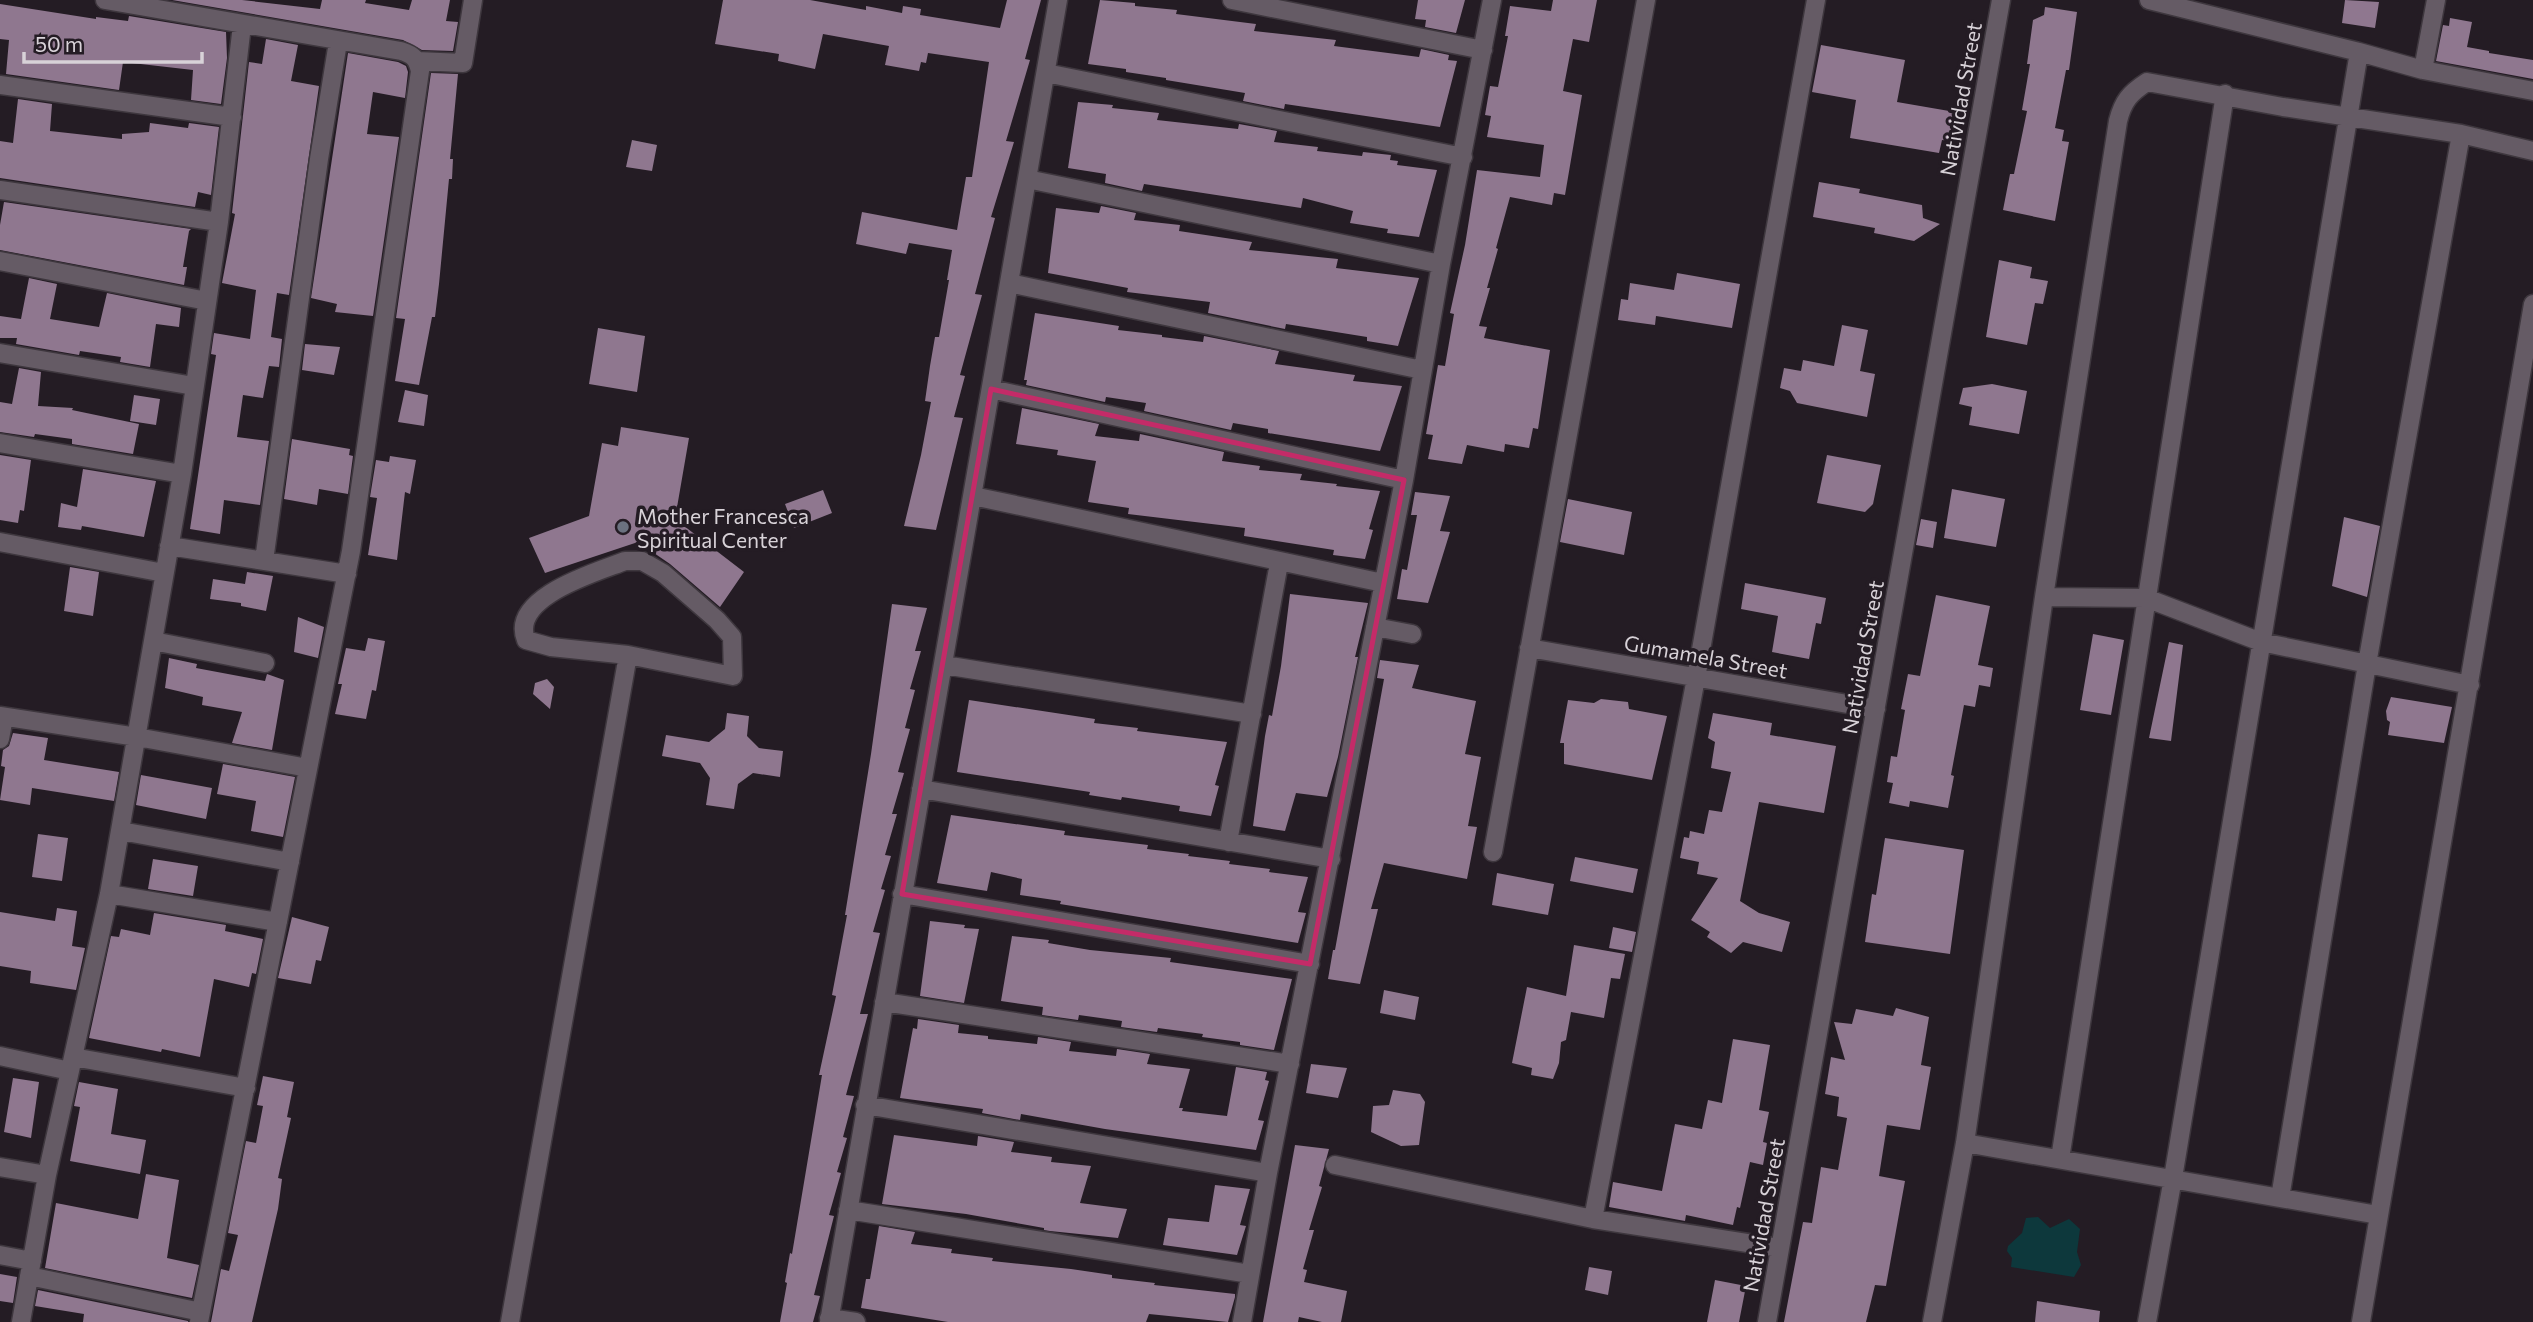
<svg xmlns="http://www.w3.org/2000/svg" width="2533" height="1322" viewBox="0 0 2533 1322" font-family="Commissioner,sans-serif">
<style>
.water{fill:#0d383c}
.building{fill:#8f778f}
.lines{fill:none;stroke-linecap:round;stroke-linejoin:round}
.minor-casing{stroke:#3e373e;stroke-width:21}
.minor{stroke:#655b65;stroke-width:18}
.marked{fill:none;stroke:#c42b68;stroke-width:5;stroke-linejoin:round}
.worship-dot{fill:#6b7280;stroke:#241c24;stroke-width:2.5}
.labels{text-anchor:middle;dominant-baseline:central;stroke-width:7;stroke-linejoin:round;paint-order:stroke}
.street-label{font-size:21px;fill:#d8d2d8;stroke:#241c24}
.poi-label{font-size:21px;fill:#d8d2d8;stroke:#241c24;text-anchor:start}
</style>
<rect width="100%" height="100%" fill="#241c24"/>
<path class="water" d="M 2038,1217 L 2050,1228 L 2069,1219 L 2080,1229 L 2077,1252 L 2081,1265 L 2074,1277 L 2011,1267 L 2012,1258 L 2007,1251 L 2008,1246 L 2022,1233 L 2026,1218 Z"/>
<path class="building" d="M 172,0 L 242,0 L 320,9 L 322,0 L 366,0 L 365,3 L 409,10 L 412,0 L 450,0 L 446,21 L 458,22 L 453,51 L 422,50 L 403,40 Z
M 723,0 L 810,0 L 866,10 L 866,6 L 902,13 L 903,6 L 921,9 L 920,15 L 1000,28 L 1007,0 L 1041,0 L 1025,59 L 1030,60 L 1006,141 L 1014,142 L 991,217 L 995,218 L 975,294 L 982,295 L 960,375 L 965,376 L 954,417 L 963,418 L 936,530 L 904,526 L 921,455 L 931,402 L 925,401 L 930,366 L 935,337 L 939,337 L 949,280 L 947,280 L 952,250 L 909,243 L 906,254 L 856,244 L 862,212 L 957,230 L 966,177 L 972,177 L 989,62 L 928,53 L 926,63 L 921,62 L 919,71 L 885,65 L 889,46 L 823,34 L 815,69 L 778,61 L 779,54 L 715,44 Z
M 1100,0 L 1135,3 L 1135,6 L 1177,10 L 1176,14 L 1256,24 L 1254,31 L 1336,40 L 1334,46 L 1419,57 L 1421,49 L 1449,55 L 1448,60 L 1457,61 L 1440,127 L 1285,104 L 1284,109 L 1243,101 L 1245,93 L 1166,80 L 1166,78 L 1126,72 L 1126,69 L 1088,64 Z
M 1418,0 L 1465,0 L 1456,33 L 1425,27 L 1426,20 L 1415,19 Z
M 1553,0 L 1597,0 L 1589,42 L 1573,39 L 1563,91 L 1582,95 L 1565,195 L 1554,193 L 1552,205 L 1510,197 L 1496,248 L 1498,249 L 1487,288 L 1490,288 L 1479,326 L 1487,327 L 1484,338 L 1550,350 L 1538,429 L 1533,428 L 1529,448 L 1505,444 L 1504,452 L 1467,445 L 1462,464 L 1428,459 L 1433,435 L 1426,434 L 1438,365 L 1445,366 L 1454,314 L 1450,313 L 1465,245 L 1477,170 L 1540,177 L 1544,145 L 1487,137 L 1491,116 L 1485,115 L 1490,86 L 1498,87 L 1508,36 L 1505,36 L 1510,6 L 1551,11 Z
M 2345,0 L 2379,2 L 2375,28 L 2342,23 Z
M 0,4 L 96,19 L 96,17 L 128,21 L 129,16 L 226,32 L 227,58 L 221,104 L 191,100 L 193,70 L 123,62 L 119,90 L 6,74 L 9,40 L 0,39 Z
M 2045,7 L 2077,12 L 2069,70 L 2066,70 L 2055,128 L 2064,130 L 2062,141 L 2069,142 L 2055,221 L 2003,210 L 2010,174 L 2014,174 L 2027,111 L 2022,110 L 2030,64 L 2027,64 L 2033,20 L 2044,15 Z
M 2450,18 L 2472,22 L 2467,47 L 2489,51 L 2489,53 L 2533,60 L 2533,79 L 2436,61 L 2443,25 L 2449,26 Z
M 266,39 L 298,45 L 291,81 L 319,86 L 289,295 L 277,293 L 271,337 L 282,339 L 279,367 L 269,366 L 263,398 L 243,395 L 237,437 L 269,441 L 260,505 L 224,500 L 220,534 L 190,529 L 216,355 L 211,354 L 214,333 L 250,339 L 256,290 L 222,283 L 235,214 L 232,213 L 249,62 L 262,64 Z
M 1821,45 L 1905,60 L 1897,102 L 1955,112 L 1950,141 L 1942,140 L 1939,153 L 1850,138 L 1856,100 L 1812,92 Z
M 348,53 L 398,62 L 406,66 L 408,72 L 405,98 L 373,92 L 367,134 L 399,137 L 373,316 L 335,312 L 337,304 L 311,298 Z
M 431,73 L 458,74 L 450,159 L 453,159 L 452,179 L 449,179 L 439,284 L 435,317 L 432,317 L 419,385 L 395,381 L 405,319 L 396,318 Z
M 18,99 L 52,104 L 50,131 L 122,139 L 122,134 L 149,132 L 150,123 L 188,128 L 189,123 L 219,127 L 211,195 L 198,192 L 195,207 L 0,178 L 0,141 L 13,143 Z
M 1078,102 L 1113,105 L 1112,108 L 1159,113 L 1157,120 L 1238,129 L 1239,124 L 1277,131 L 1274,142 L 1318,147 L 1317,151 L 1362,156 L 1363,152 L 1391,155 L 1390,160 L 1398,161 L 1397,165 L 1437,170 L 1419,237 L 1387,233 L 1388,229 L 1350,223 L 1353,211 L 1303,198 L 1301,208 L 1144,184 L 1142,191 L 1105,183 L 1106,174 L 1068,168 Z
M 632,140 L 657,145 L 652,171 L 626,167 Z
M 1819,182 L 1860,189 L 1859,193 L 1922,205 L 1923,218 L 1940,224 L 1914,241 L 1874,233 L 1875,228 L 1813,217 Z
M 4,202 L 191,229 L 189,231 L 183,267 L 187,267 L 184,285 L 0,250 L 0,225 Z
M 1101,206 L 1136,213 L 1134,220 L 1180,225 L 1179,231 L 1252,242 L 1249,250 L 1338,259 L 1336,268 L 1419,278 L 1398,346 L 1367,341 L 1367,337 L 1286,324 L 1285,329 L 1208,313 L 1210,302 L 1127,292 L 1128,288 L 1048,273 L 1056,208 L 1099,213 Z
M 1999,260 L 2032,267 L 2030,278 L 2048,281 L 2043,304 L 2035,303 L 2027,345 L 1986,337 Z
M 1677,273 L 1740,284 L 1732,328 L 1656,316 L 1655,325 L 1618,320 L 1621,299 L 1628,300 L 1630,283 L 1674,290 Z
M 29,278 L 57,284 L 50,319 L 99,327 L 107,293 L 181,308 L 179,327 L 156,324 L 150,367 L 120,362 L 121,357 L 80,351 L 79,355 L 16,344 L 17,338 L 0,338 L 0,316 L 21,319 Z
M 1035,313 L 1119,326 L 1118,330 L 1162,335 L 1162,337 L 1203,342 L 1204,336 L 1279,351 L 1275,364 L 1355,375 L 1353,381 L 1402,386 L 1380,451 L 1268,433 L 1268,429 L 1233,423 L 1231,430 L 1144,411 L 1146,403 L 1106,397 L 1105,402 L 1026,385 L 1027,380 L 1024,380 Z
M 1842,325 L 1868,330 L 1860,371 L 1875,374 L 1867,417 L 1797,403 L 1790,391 L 1780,388 L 1784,368 L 1801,371 L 1803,360 L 1834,366 Z
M 598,328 L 645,336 L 637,392 L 589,384 Z
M 305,344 L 340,347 L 334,375 L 302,370 Z
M 19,368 L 41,372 L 38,406 L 73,408 L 72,410 L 139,424 L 133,454 L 72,444 L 72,439 L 35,434 L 34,437 L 0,432 L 0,402 L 12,404 Z
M 1992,384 L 2027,391 L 2019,434 L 1969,425 L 1972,407 L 1959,404 L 1963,388 Z
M 405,390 L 428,395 L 424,426 L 398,422 Z
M 134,395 L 160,399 L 156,425 L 130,421 Z
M 1022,408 L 1099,424 L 1095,436 L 1139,441 L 1140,434 L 1224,452 L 1222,461 L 1260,466 L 1259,470 L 1302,474 L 1300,480 L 1337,484 L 1336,486 L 1380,491 L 1369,529 L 1373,530 L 1365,559 L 1333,555 L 1334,550 L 1244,536 L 1245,528 L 1128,514 L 1129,508 L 1088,502 L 1096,461 L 1057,455 L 1058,450 L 1016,444 Z
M 621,427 L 689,438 L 675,519 L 744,572 L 720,607 L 670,564 L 638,542 L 545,573 L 529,538 L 589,516 L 602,443 L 618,446 Z
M 292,439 L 350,449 L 349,455 L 353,456 L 348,494 L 319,489 L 317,505 L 284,499 Z
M 0,455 L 31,460 L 24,511 L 20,510 L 18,523 L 0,520 Z
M 1827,455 L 1881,465 L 1873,504 L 1865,512 L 1817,503 Z
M 390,456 L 416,460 L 410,494 L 405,492 L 397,560 L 368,555 L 377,498 L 370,497 L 376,460 L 389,462 Z
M 83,469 L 156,481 L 144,537 L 82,526 L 81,530 L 58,527 L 61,503 L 77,507 Z
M 1952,489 L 2005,499 L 1996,547 L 1944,538 Z
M 823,490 L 832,513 L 794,528 L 785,504 Z
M 1415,492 L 1450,496 L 1440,531 L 1450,532 L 1428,603 L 1397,599 L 1402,569 L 1407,570 L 1417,515 L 1411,515 Z
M 1568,499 L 1632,512 L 1624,555 L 1560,542 Z
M 2344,517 L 2380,526 L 2367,597 L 2332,586 Z
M 1921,519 L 1937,522 L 1933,548 L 1916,545 Z
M 70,567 L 99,572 L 93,616 L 64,611 Z
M 247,572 L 273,576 L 266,611 L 241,606 L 241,603 L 210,599 L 213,579 L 245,584 Z
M 1745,583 L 1826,598 L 1821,624 L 1816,623 L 1809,659 L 1772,652 L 1778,616 L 1741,609 Z
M 1290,594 L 1368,603 L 1355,657 L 1358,657 L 1338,757 L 1327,797 L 1296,793 L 1285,831 L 1253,826 L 1265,736 L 1269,715 L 1272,716 L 1281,666 Z
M 1936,595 L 1990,606 L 1978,665 L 1993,668 L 1990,687 L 1979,685 L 1975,707 L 1964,705 L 1951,775 L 1954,776 L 1948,808 L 1910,801 L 1909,807 L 1889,803 L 1893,783 L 1887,782 L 1891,756 L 1897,757 L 1905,710 L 1901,709 L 1908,674 L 1920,676 Z
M 892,604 L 927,608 L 915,651 L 921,651 L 910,689 L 915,690 L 905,728 L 910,729 L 898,772 L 904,773 L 892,814 L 897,814 L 885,855 L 891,856 L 881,889 L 885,890 L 873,932 L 880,933 L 860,1014 L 868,1014 L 846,1095 L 854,1096 L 843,1137 L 847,1138 L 837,1172 L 841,1173 L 829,1215 L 834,1216 L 814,1295 L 820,1296 L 813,1322 L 780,1322 L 787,1283 L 785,1282 L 790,1253 L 792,1254 L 822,1075 L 819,1075 L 836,996 L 832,995 L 847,915 L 845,915 L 871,754 Z
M 298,617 L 324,627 L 318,658 L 294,652 Z
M 2093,634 L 2124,640 L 2111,715 L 2080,710 Z
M 368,638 L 385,641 L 376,691 L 372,690 L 366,719 L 335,714 L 342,684 L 338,684 L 346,648 L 365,651 Z
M 2169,642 L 2183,645 L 2171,741 L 2149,738 Z
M 169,658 L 197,664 L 196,668 L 265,681 L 267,674 L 284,680 L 272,750 L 232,743 L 242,712 L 202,705 L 203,697 L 165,688 Z
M 1380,660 L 1419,665 L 1412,688 L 1476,701 L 1465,754 L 1481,757 L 1468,826 L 1477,827 L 1467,879 L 1384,863 L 1371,909 L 1378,909 L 1360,984 L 1328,979 L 1333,950 L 1335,950 L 1384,679 L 1377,678 Z
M 547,679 L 554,687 L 550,709 L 533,694 L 535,683 Z
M 2391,697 L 2452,707 L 2444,743 L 2388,735 L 2390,722 L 2387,720 L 2386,711 Z
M 1601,699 L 1628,702 L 1629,709 L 1667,716 L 1652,780 L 1564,764 L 1564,743 L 1560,743 L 1568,700 L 1594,703 Z
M 969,700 L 1095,719 L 1094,723 L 1138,728 L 1137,731 L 1227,742 L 1215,785 L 1219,786 L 1211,816 L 1179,811 L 1180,806 L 1122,797 L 1121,800 L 1089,795 L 1090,792 L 957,772 Z
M 727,713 L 749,716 L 747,736 L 759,748 L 783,751 L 780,777 L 753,773 L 738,784 L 734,809 L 706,805 L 710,778 L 700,763 L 662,756 L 666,735 L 709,742 L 725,729 Z
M 1713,713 L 1772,723 L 1770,735 L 1836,746 L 1824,813 L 1759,802 L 1740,901 L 1759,913 L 1790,922 L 1782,952 L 1743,942 L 1731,953 L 1707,937 L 1710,932 L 1691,920 L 1718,878 L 1697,874 L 1699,862 L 1680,858 L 1684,837 L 1689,838 L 1690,831 L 1704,834 L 1709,810 L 1722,812 L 1731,772 L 1711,768 L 1715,742 L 1708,738 Z
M 13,733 L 48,738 L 44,760 L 119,772 L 114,801 L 32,788 L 30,805 L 0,800 L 5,767 L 1,766 L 3,750 L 9,746 Z
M 223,764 L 295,777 L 283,837 L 251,831 L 256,801 L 217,794 Z
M 141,775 L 212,788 L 206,819 L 136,805 Z
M 951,815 L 1065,831 L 1064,835 L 1148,845 L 1147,849 L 1189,854 L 1188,856 L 1230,861 L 1229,864 L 1270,869 L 1269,872 L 1308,877 L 1298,912 L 1306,913 L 1298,943 L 1060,904 L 1061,901 L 1020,895 L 1022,879 L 991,872 L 987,891 L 937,883 Z
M 38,834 L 68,838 L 62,881 L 32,877 Z
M 1885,838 L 1964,850 L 1950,954 L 1865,942 L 1872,894 L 1876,895 Z
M 1575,857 L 1638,869 L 1633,893 L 1570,881 Z
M 153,859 L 198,866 L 193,896 L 148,889 Z
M 1497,873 L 1554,884 L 1548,915 L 1492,905 Z
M 57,908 L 77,911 L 72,946 L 85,948 L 76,990 L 30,983 L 31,971 L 0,966 L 0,912 L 55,921 Z
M 154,913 L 226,925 L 225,931 L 263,939 L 256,974 L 252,973 L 249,987 L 214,979 L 200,1057 L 162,1049 L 161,1052 L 89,1038 L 111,936 L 119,937 L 121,929 L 150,935 Z
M 292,917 L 329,927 L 321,961 L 316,960 L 311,984 L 278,978 Z
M 930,921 L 965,925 L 964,928 L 979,929 L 964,1003 L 920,996 Z
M 1613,927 L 1636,932 L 1632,952 L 1609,948 Z
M 1012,936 L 1049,940 L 1048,943 L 1090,950 L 1171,958 L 1170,962 L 1292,979 L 1274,1050 L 1240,1045 L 1240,1042 L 1202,1037 L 1203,1034 L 1158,1028 L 1157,1032 L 1121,1027 L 1122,1021 L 1079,1015 L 1078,1020 L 1042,1015 L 1043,1007 L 1001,1001 Z
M 1574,945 L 1625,954 L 1620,979 L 1611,978 L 1604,1018 L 1571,1012 L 1566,1040 L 1561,1042 L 1559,1063 L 1553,1079 L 1531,1075 L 1532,1068 L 1512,1063 L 1527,987 L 1566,996 Z
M 1384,990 L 1419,997 L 1415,1020 L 1380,1013 Z
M 1896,1008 L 1929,1017 L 1921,1065 L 1931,1067 L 1920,1130 L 1887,1125 L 1879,1176 L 1905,1181 L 1886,1286 L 1875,1285 L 1866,1322 L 1784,1322 L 1803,1222 L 1812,1223 L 1821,1167 L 1838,1170 L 1847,1118 L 1837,1116 L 1839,1097 L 1825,1094 L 1831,1057 L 1845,1060 L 1834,1022 L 1852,1024 L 1856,1009 L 1893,1016 Z
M 918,1019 L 959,1025 L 958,1033 L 988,1036 L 988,1039 L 1037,1044 L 1038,1037 L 1071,1042 L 1069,1051 L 1116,1056 L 1117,1049 L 1150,1054 L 1147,1064 L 1190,1069 L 1179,1108 L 1183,1108 L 1182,1111 L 1227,1116 L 1236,1067 L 1267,1072 L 1265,1080 L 1269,1081 L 1258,1120 L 1264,1121 L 1256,1150 L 1105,1129 L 1021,1114 L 1020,1120 L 982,1113 L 983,1109 L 900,1098 L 913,1028 L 917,1029 Z
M 1733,1039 L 1770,1045 L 1759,1110 L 1769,1112 L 1763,1142 L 1767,1143 L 1763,1165 L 1750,1162 L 1740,1208 L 1737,1207 L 1733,1225 L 1686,1215 L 1685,1221 L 1609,1207 L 1613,1182 L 1662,1191 L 1675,1124 L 1702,1129 L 1708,1100 L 1722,1103 Z
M 1311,1064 L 1347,1068 L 1338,1098 L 1306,1093 Z
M 263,1076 L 294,1082 L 287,1117 L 291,1118 L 278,1178 L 282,1179 L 278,1209 L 252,1322 L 211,1322 L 221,1269 L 229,1271 L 238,1235 L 228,1233 L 246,1141 L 256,1143 L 263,1106 L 257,1105 Z
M 13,1078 L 39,1082 L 31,1138 L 4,1132 Z
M 79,1082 L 118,1089 L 111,1134 L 146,1140 L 140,1174 L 70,1161 L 80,1107 L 74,1106 Z
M 1393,1090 L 1420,1094 L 1425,1102 L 1419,1145 L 1401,1146 L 1371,1132 L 1373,1106 L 1389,1105 Z
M 894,1135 L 977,1146 L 978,1136 L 1014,1142 L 1011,1152 L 1052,1157 L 1051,1162 L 1091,1166 L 1080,1203 L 1127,1209 L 1118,1238 L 1050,1231 L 1044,1230 L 1044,1228 L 966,1214 L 882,1204 Z
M 1295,1145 L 1329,1149 L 1319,1186 L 1322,1187 L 1309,1230 L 1314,1230 L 1303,1269 L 1307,1270 L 1304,1282 L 1347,1291 L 1341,1322 L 1322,1322 L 1299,1317 L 1298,1322 L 1263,1322 Z
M 146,1174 L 179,1180 L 167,1258 L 199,1265 L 192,1298 L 45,1268 L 56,1203 L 138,1219 Z
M 1215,1185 L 1250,1189 L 1240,1225 L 1246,1226 L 1237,1255 L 1163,1245 L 1168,1218 L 1209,1222 Z
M 879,1226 L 915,1232 L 911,1244 L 952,1249 L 951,1253 L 993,1258 L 992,1261 L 1071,1269 L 1112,1275 L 1112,1278 L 1155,1283 L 1154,1285 L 1235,1294 L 1235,1297 L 1228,1322 L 1149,1314 L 1146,1322 L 948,1322 L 861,1308 L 866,1279 L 870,1279 Z
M 1589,1267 L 1612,1271 L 1608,1295 L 1585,1290 Z
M 0,1274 L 17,1277 L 13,1303 L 0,1301 Z
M 1715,1280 L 1746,1286 L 1739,1322 L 1707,1322 Z
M 38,1290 L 188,1321 L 188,1322 L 83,1322 L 84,1314 L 35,1306 Z
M 2037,1301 L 2100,1311 L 2099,1322 L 2035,1322 Z"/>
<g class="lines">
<g class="minor-casing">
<path id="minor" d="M 105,0 L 401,51 C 414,55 417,59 420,71 L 351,551 L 199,1322
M 1232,0 L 1483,50
M 2149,0 L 2359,52 L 2423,70 L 2533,91
M 417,61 L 463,63 L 473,0
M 2423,70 L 2436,0
M 1046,73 L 1463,157
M 0,85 L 232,117
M 1027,179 L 1441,264
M 0,190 L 219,222
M 0,261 L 207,301
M 1009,283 L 1422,370
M 0,353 L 194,386
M 991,389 L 1404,480
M 0,443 L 182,474
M 973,496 L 1383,583
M 0,542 L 164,573
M 169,546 L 347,574
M 264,561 L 319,159 L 338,42
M 625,561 L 642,561 L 663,573 L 717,620 L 732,637 L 733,676 L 628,655 L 551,647 L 526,640 C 509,597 597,572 625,561 Z
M 2044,597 L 2146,598 L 2261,642 L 2470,685
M 1375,627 L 1412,634
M 153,641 L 265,663
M 1529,648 L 1876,709
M 944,665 L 1252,714
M 0,716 L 137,737 L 308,768
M 0,739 L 4,717
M 921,789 L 1331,859
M 121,831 L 290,862
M 1228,842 L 1279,563
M 1493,852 L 1646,0
M 109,894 L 278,922
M 902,894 L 1310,964
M 884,1002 L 1290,1064
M 0,1056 L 70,1071
M 73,1057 L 246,1088
M 865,1105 L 1268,1173
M 1965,1143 L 2378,1215
M 2060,1159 L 2225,94
M 1335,1165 L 1593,1219 L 1780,1248
M 0,1167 L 47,1175
M 2280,1198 L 2367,664 L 2461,134
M 848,1210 L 1250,1274
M 1593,1219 L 1696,678 L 1816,0
M 0,1255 L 32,1261
M 29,1276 L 201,1312
M 829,1318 L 856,1322
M 21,1322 L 47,1175 L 109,894 L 182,474 L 219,222 L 242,25
M 510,1322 L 628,655
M 829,1322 L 1058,0
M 1242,1322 L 1268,1173 L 1404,480 L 1441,264 L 1492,0
M 1767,1322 L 2001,0
M 1932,1322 L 1965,1143 L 2044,597 L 2118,121 C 2123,101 2130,93 2147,82 L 2283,107 L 2461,134 L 2533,151
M 2147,1322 L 2173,1178 L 2359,52
M 2361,1322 L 2533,304"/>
</g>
<use href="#minor" class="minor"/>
</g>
<path class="marked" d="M 991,389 L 1404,480 L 1310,964 L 902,894 Z"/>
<circle class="worship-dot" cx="623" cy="527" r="7"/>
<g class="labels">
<g class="street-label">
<text transform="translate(1960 99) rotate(-80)">Natividad Street</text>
<text transform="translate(1706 656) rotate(10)">Gumamela Street</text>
<text transform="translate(1862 657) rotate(-80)">Natividad Street</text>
<text transform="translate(1763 1215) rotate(-80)">Natividad Street</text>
</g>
<g class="poi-label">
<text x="637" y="515">Mother Francesca<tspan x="637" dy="24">Spiritual Center</tspan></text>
</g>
</g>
<path d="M24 52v10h178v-10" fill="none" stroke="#d8d2d8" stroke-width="3.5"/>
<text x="35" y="52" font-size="21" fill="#d8d2d8" stroke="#241c24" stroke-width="5" paint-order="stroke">50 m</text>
</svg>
